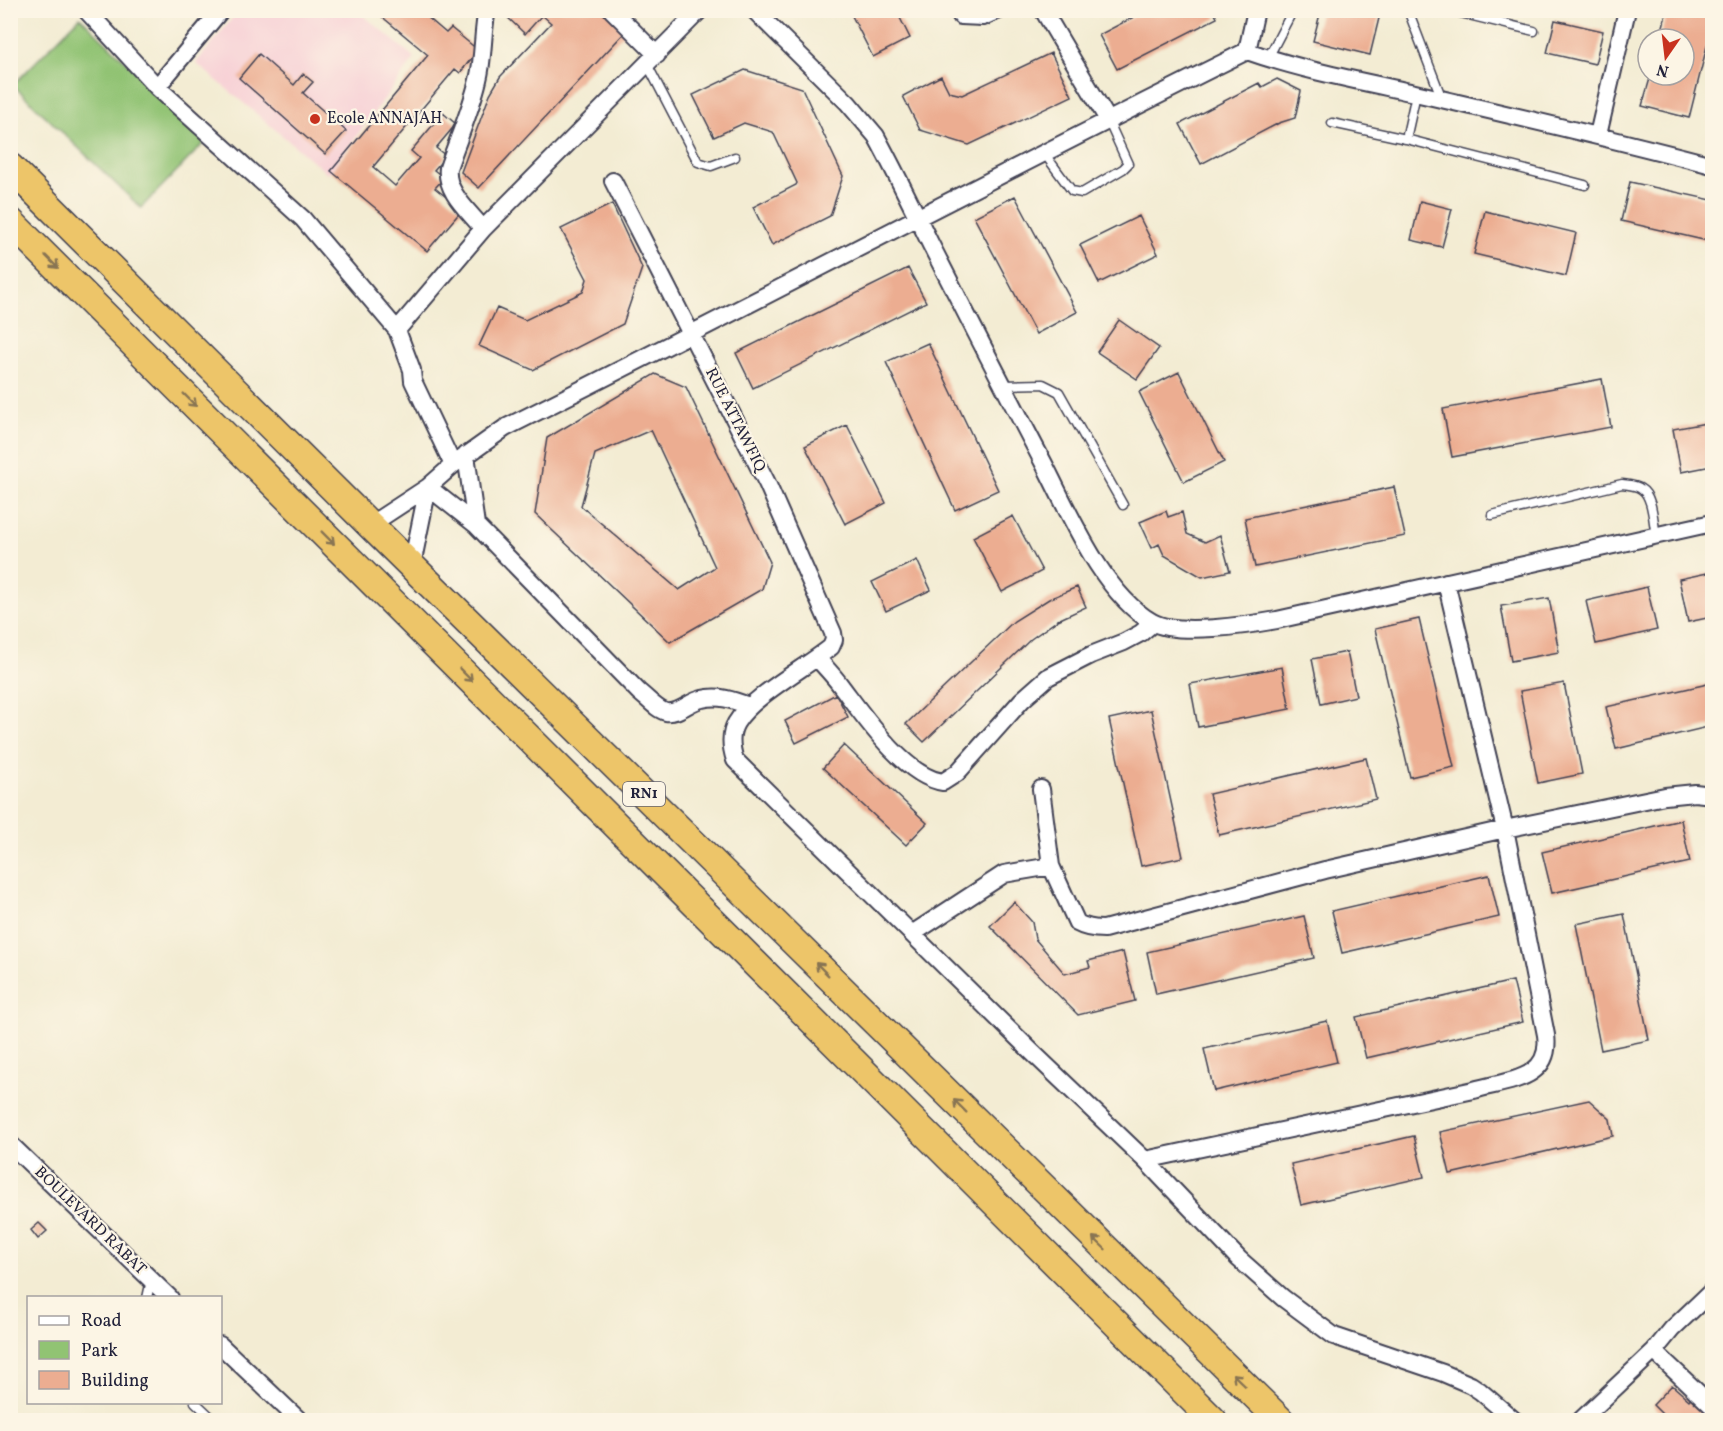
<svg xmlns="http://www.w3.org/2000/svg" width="1723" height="1431" viewBox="0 0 1723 1431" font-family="Vollkorn,serif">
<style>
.built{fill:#f7cfd5}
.green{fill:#91c373;stroke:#5a7257;stroke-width:1.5}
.building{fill:#ecad91;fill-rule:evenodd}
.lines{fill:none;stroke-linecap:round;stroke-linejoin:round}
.service-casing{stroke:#414052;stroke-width:11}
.minor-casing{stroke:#414052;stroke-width:20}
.trunk-casing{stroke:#414052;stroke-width:30}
.service{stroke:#fff;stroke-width:8}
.minor{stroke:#fff;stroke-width:16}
.trunk{stroke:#edc569;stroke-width:27}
.oneway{stroke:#887452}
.poi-dot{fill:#c8321e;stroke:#fcf5e5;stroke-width:2}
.labels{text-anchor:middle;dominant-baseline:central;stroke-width:4.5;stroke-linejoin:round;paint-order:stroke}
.shield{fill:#fcf5e5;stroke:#63616e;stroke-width:1.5}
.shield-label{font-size:15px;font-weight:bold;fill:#22223b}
.poi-label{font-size:16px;fill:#22223b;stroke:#fcf5e5;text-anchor:start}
.street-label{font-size:16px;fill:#22223b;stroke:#fcf5e5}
</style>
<rect width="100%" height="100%" fill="#fcf5e5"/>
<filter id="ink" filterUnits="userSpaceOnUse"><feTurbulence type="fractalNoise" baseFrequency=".0167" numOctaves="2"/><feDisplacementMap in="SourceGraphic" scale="12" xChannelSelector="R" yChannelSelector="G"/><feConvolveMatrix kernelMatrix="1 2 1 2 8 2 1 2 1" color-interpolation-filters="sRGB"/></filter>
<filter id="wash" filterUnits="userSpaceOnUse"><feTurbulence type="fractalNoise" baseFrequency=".008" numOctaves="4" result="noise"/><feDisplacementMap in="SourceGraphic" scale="24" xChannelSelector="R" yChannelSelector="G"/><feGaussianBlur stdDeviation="1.35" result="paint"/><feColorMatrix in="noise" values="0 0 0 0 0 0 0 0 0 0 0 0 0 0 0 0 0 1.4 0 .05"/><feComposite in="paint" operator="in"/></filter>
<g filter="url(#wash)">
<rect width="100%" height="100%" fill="#f3ecd3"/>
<path class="built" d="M 239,10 L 358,11 L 415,58 L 328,174 L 196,63 Z"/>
<path class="green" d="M 80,17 L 207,140 L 141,208 L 13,85 Z"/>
<g id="blocks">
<path class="building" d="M 374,10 L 419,10 L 446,33 L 451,28 L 478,50 L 460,73 L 455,69 L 373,167 L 395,186 L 419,158 L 411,151 L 443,113 L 456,124 L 436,148 L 446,156 L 434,170 L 444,178 L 435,188 L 462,210 L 427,251 L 331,171 L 428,55 Z
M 505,10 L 607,10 L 628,29 L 479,188 L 461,172 L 490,94 L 500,77 L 551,23 L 542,15 L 525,34 L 503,13 Z
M 849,10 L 896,10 L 910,38 L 873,57 Z
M 1147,10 L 1213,10 L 1217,18 L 1117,69 L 1099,35 Z
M 1321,10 L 1365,10 L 1380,14 L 1370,55 L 1313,41 Z
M 1667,10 L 1712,10 L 1712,26 L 1689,118 L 1642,106 L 1651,75 L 1684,75 L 1684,39 L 1660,39 Z
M 1555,20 L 1603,31 L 1595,64 L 1547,53 Z
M 1051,53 L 1072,96 L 969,145 L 920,130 L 903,96 L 941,76 L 949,92 L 962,95 Z
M 259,54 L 294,85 L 303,74 L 313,82 L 303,93 L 346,131 L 325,154 L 239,78 Z
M 745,70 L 802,88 L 843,176 L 830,216 L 772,245 L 753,207 L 796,185 L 797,183 L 773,132 L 744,123 L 714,137 L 693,95 Z
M 1277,79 L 1301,91 L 1295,118 L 1279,123 L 1201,164 L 1180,124 L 1259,83 L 1262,87 Z
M 1630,182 L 1712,200 L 1712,242 L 1621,221 Z
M 1015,196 L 1077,312 L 1036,334 L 974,217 Z
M 1420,201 L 1452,209 L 1442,247 L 1411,240 Z
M 612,204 L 642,268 L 623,324 L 533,370 L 479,346 L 497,308 L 525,320 L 583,292 L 587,279 L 561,229 Z
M 1485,211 L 1576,233 L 1566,276 L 1474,254 Z
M 1139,216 L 1158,254 L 1099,283 L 1080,245 Z
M 908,268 L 926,302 L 753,388 L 736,353 Z
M 1119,320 L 1159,348 L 1137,379 L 1097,352 Z
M 928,343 L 998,490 L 955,510 L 886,362 Z
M 1179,372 L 1224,462 L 1184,482 L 1139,392 Z
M 655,374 L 686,387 L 770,562 L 762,589 L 670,642 L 535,514 L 547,438 ZM 651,430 L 715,567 L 679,590 L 581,506 L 595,454 Z
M 1602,379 L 1611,427 L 1452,457 L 1443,409 Z
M 1712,422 L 1712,466 L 1681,472 L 1673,429 Z
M 847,425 L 886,503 L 845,524 L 805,446 Z
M 1394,487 L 1405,536 L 1255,567 L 1245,518 Z
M 1166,511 L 1168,517 L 1182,512 L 1187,534 L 1205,542 L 1220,535 L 1230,571 L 1202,577 L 1164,555 L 1159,544 L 1152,548 L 1140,522 Z
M 1013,516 L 1042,571 L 1002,592 L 973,537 Z
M 917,560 L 931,590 L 886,611 L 872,582 Z
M 1712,572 L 1712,617 L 1688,622 L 1679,579 Z
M 1077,587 L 1086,607 L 1058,620 L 1031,639 L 924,742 L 906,724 L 1014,621 L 1049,599 Z
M 1647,587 L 1657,630 L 1596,644 L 1586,601 Z
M 1549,598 L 1559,652 L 1511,661 L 1501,606 Z
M 1419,619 L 1454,767 L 1410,777 L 1375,629 Z
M 1347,652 L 1356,696 L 1321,704 L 1312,659 Z
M 1282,667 L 1290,709 L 1198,727 L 1190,684 Z
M 1564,683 L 1582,774 L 1538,783 L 1520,691 Z
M 1712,683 L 1712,726 L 1616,749 L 1606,707 Z
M 836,694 L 848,717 L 796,743 L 785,721 Z
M 1151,710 L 1183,857 L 1141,866 L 1109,719 Z
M 844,745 L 927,823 L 906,845 L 823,768 Z
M 1366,758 L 1376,799 L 1219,835 L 1209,794 Z
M 1681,820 L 1690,862 L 1552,893 L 1542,852 Z
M 1489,875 L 1499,917 L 1342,953 L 1332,911 Z
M 1014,902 L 1032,922 L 1035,939 L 1065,974 L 1090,967 L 1088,961 L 1123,952 L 1135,1001 L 1078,1015 L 990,926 Z
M 1624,914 L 1649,1040 L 1601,1050 L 1576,924 Z
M 1304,916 L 1314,958 L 1156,994 L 1147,952 Z
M 1513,981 L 1523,1022 L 1366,1058 L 1356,1017 Z
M 1327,1021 L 1337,1062 L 1214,1091 L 1204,1049 Z
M 1589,1100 L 1610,1119 L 1613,1136 L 1450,1174 L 1440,1132 Z
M 1414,1136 L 1424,1177 L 1301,1205 L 1291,1164 Z
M 39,1223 L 47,1231 L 38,1239 L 31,1230 Z
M 1672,1385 L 1689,1400 L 1693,1395 L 1712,1413 L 1705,1420 L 1658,1420 L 1663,1415 L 1653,1405 Z"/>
</g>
</g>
<g filter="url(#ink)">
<use href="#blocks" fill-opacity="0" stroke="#414052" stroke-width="1.5"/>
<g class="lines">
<g class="service-casing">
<path id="service" d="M 1408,10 L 1442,99
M 1448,10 L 1534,31
M 1268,58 L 1293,10
M 647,64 L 698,162 L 711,166 L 735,157
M 1332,123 L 1406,139 L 1585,185
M 1406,139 L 1416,94
M 1044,153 L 1072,191 L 1082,193 L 1123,169 L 1128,164 L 1108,120
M 1003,385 L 1043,384 L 1059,392 L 1123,505
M 1492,515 L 1622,484 C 1628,485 1636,485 1641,489 C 1653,496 1653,522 1656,535
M 147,1298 L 151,1280
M 195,1402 L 214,1420"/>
</g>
<g class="minor-casing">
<path id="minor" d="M 86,10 L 157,87 L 303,219 L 397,330 L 412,370 L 413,381 L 453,465
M 612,10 L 657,55
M 754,10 L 848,103 L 876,136 C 895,171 913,208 931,245 C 968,317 1005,390 1043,462 C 1069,512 1102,593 1152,622 C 1177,636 1249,625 1277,620 L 1712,523
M 958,10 L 961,16 L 983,17 L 999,10
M 1043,10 L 1108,120
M 1247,51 L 1256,10
M 157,87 L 221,10
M 1598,135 L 1627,10
M 613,181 L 767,483 L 833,633 L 834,640 L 831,647 C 805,668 751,697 736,723 C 729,735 731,748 735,760 L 1032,1052 L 1145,1160 L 1239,1259 L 1283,1298 L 1334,1336 L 1443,1373 L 1471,1385 L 1480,1391 L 1514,1420
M 483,229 C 469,211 445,192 448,168 C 458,139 471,110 478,80 C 484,57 482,33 487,10
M 397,330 L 483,229 L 700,10
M 466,455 L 476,525
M 428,487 L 476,525 L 639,692 C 647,698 657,710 666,712 C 679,714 690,701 702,699 C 719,695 733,700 749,706
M 370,525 L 428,487 L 453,465 L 505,428 C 753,304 998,174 1247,51 C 1301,70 1359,81 1415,93 C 1515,116 1614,139 1712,165
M 412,565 L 428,487
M 817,658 C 825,667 834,676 841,686 C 863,715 905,777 943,782 L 957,773 L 1022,700 L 1048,677 L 1091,655 L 1124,642 L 1141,633 L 1153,623
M 1041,789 L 1051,866 L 1077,923 C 1086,928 1094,929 1104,929 L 1325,870 L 1505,829 L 1665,796 L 1695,793 L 1712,795
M 912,934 L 1004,874 L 1051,866
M 10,1144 L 170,1298
M 1145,1160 L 1474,1090 C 1508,1080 1552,1080 1546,1035 L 1505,829 L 1446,582
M 220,1345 L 299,1420
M 1654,1351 L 1712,1406
M 1581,1420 L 1654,1351 L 1672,1329 L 1712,1291"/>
</g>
<g class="trunk-casing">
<path id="trunk" d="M 10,167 L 376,531 L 1280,1420
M 10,221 L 1213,1420"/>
</g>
<use href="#service" class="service"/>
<use href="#minor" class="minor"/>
<use href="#trunk" class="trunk"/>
</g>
<defs><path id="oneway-shaft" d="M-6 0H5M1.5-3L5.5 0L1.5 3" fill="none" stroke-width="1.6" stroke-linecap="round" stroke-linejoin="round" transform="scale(1.5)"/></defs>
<g class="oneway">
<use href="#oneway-shaft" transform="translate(52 262) rotate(45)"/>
<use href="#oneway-shaft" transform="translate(190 400) rotate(45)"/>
<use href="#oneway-shaft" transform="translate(328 538) rotate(45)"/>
<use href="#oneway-shaft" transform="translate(466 675) rotate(45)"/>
<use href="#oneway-shaft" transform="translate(822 969) rotate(-135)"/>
<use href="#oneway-shaft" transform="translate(960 1106) rotate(-135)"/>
<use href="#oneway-shaft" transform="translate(1099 1243) rotate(-136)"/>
<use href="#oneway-shaft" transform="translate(1239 1380) rotate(-136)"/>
</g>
</g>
<circle class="poi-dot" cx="315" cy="119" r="6"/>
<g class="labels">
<rect class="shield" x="623" y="782" width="42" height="24" rx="4.5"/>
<g class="shield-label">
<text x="644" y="794">RN1</text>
</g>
<g class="poi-label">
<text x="327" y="119">Ecole ANNAJAH</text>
</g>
<g class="street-label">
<text transform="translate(735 420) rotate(63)">RUE ATTAWFIQ</text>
<text transform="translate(90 1221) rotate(44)">BOULEVARD RABAT</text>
</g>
</g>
<rect width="1723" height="1431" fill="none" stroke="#fcf5e5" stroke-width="36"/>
<rect x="27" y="1296" width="195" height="108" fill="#fcf5e5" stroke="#a5a1a1" stroke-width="1.5"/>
<rect x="39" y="1316" width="30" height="9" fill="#ffffff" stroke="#a5a1a1" stroke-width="1.5"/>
<text x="81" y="1326" font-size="18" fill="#22223b">Road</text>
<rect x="39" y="1341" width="30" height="18" fill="#91c373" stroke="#a5a1a1" stroke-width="1.5"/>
<text x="81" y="1356" font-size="18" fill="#22223b">Park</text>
<rect x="39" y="1371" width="30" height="18" fill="#ecad91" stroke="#a5a1a1" stroke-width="1.5"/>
<text x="81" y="1386" font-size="18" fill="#22223b">Building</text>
<g transform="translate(1666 57) rotate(194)"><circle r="28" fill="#fcf5e5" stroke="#a5a1a1" stroke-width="1.5"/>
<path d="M0-4.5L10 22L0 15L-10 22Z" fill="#c8321e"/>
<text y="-9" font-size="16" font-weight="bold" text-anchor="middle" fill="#22223b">N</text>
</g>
</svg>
